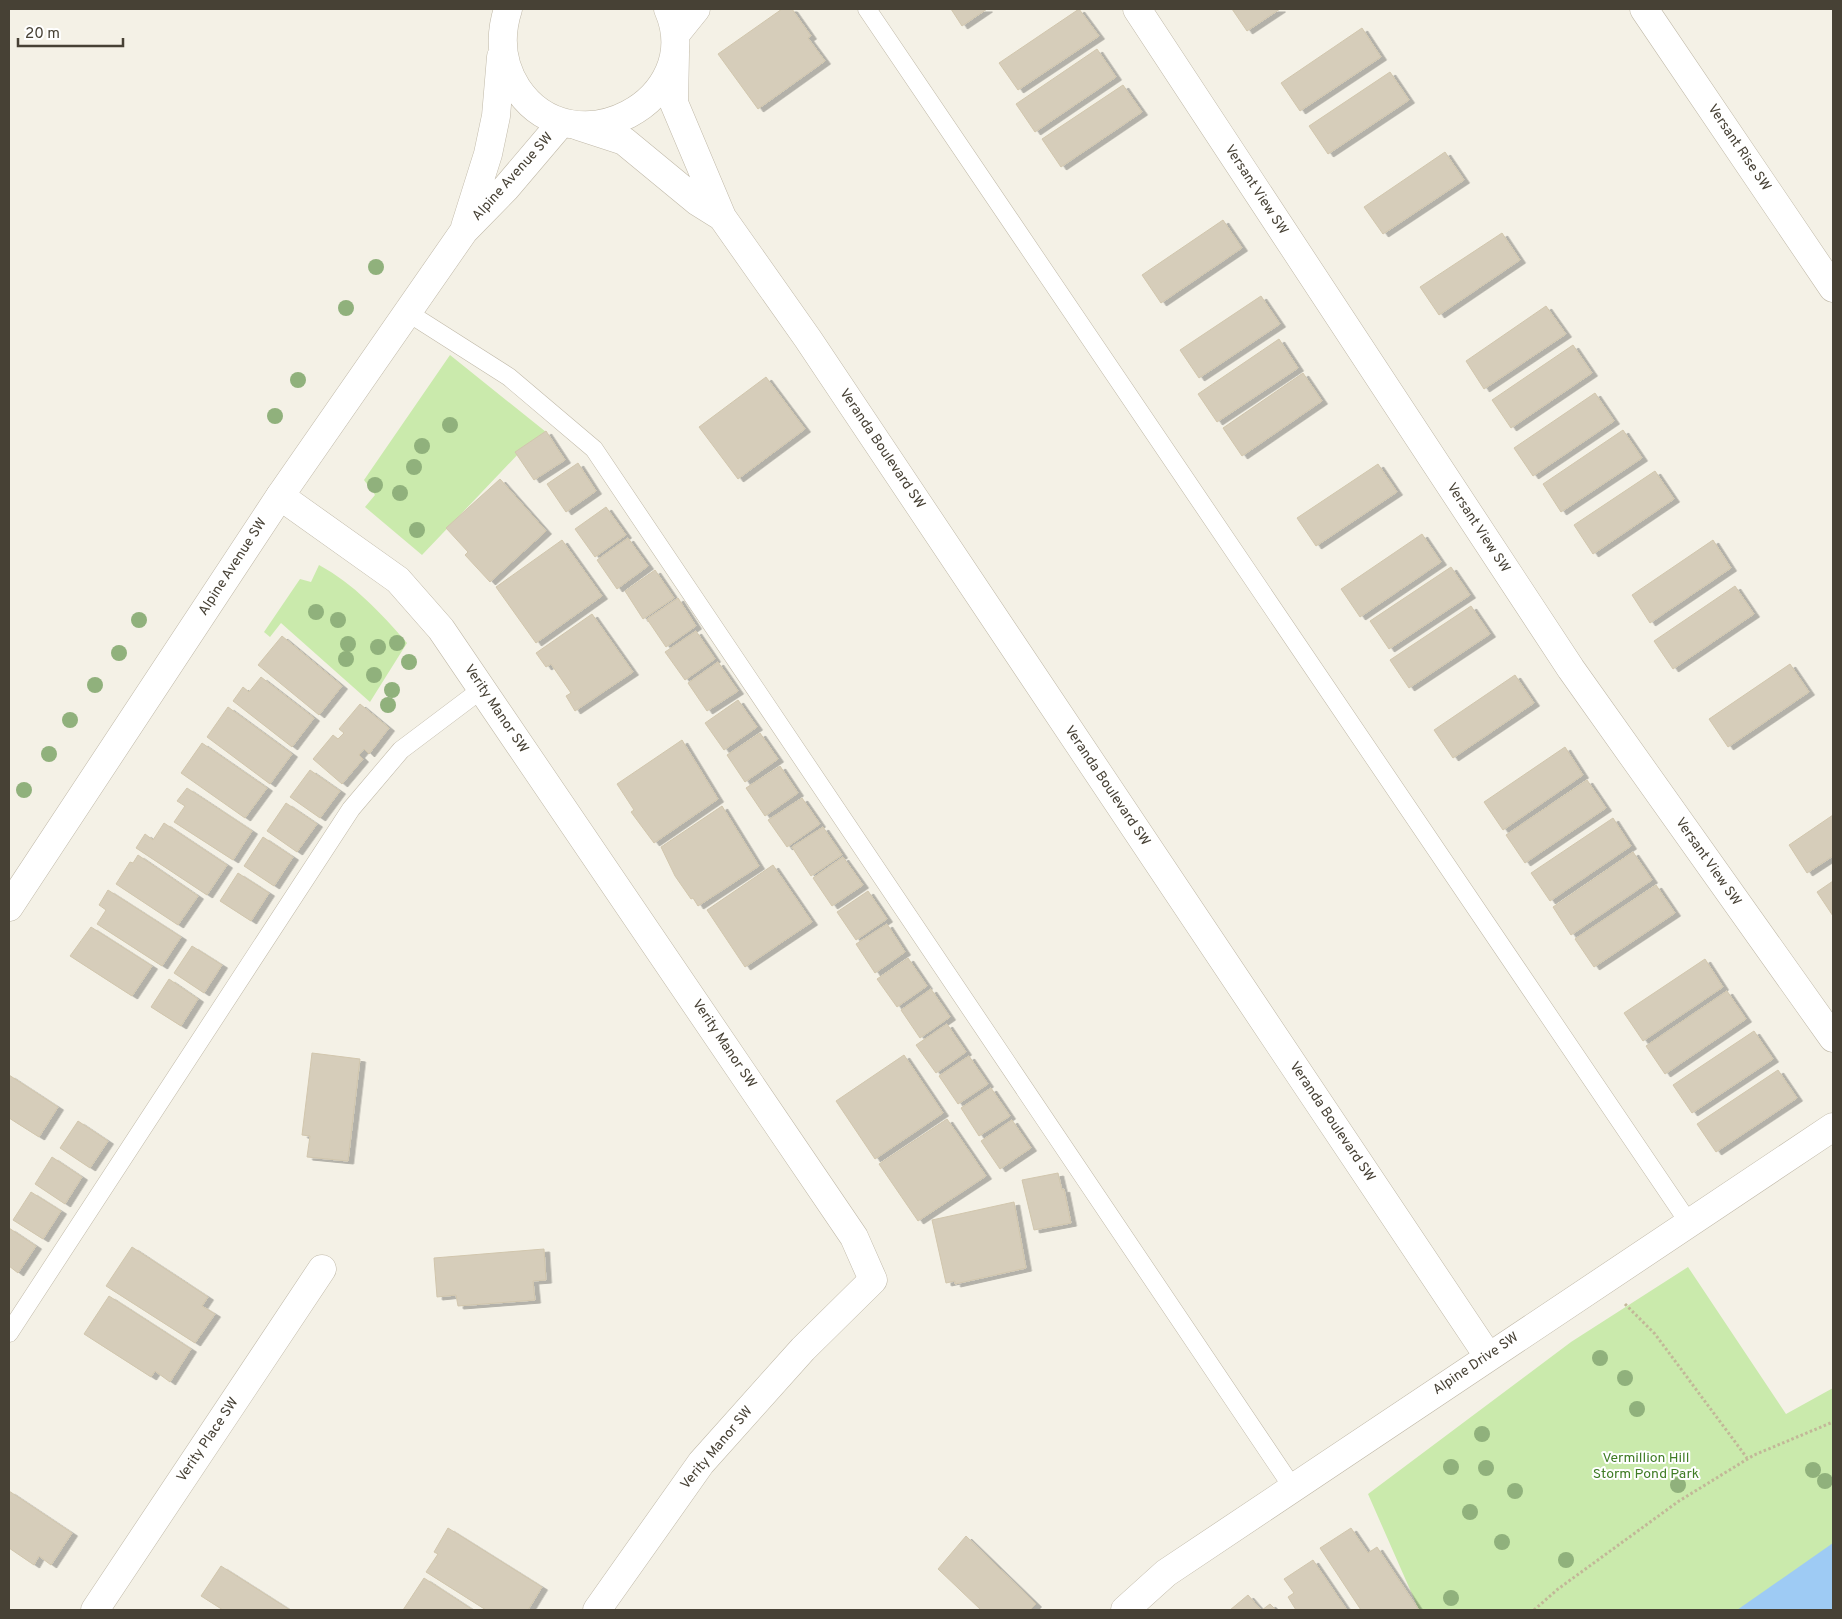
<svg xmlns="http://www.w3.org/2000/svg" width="1842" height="1619" viewBox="0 0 1842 1619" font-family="Overpass,sans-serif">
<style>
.green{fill:#caeaac}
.water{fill:#9ecbf4}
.building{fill:#d6cdba;stroke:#d1c6ad;filter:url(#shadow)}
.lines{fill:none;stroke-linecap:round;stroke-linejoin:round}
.service-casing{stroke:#c0b9a8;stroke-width:19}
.minor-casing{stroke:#c0b9a8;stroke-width:29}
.tertiary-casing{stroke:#c0b9a8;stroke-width:29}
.path{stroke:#c2b798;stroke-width:3;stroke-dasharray:2.5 2.5;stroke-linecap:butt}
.service{stroke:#fff;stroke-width:18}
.minor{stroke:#fff;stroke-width:28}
.tertiary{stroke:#fff;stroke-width:28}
.tree{fill:#90b17c}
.labels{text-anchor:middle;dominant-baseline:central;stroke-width:4;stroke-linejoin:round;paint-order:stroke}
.street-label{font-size:14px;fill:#474135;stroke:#fff}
.park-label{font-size:14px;fill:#3f7c25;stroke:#fff}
</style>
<defs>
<filter id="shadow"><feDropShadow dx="5.5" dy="3" stdDeviation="0" flood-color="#0004"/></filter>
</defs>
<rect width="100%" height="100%" fill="#f4f1e6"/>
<path class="green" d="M 450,355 L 546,432 L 521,451 L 422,555 L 365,507 L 375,495 L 364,480 Z
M 319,565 C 354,584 381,613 407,643 L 370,702 L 281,623 L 270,637 L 264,632 L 300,579 L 311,582 Z
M 1688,1267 L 1786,1414 L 1833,1388 L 1833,1610 L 1419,1610 L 1368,1494 L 1571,1342 Z"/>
<path class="water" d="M 1833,1543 L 1833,1610 L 1737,1610 Z"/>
<path class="building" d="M 782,9 L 792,9 L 811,36 L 808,38 L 825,61 L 758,109 L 718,54 Z
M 951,9 L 987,9 L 962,26 Z
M 1079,9 L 1099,36 L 1018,90 L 999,63 Z
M 1232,9 L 1280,9 L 1247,31 Z
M 1362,28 L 1381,57 L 1300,111 L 1281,83 Z
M 1097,49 L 1116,77 L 1035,132 L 1016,104 Z
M 1390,72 L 1409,100 L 1328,154 L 1309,126 Z
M 1123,85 L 1142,112 L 1061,167 L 1042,139 Z
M 1445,152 L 1464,180 L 1383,234 L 1364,207 Z
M 1223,220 L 1242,248 L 1161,303 L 1142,275 Z
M 1502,233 L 1520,260 L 1439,315 L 1420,287 Z
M 1261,296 L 1280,324 L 1199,378 L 1180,350 Z
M 1546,306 L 1566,334 L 1484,389 L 1466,361 Z
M 1279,339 L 1298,368 L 1217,422 L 1198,394 Z
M 1573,345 L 1592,373 L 1511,428 L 1492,400 Z
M 1303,373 L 1322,401 L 1242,456 L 1223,428 Z
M 766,377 L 805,429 L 738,479 L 699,427 Z
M 1595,393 L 1614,421 L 1533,476 L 1514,448 Z
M 1623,430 L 1642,458 L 1561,512 L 1543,484 Z
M 546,431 L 565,460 L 534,480 L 515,452 Z
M 578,463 L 596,491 L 566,512 L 547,484 Z
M 1378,464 L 1397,492 L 1316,546 L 1297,518 Z
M 1655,471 L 1674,499 L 1593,554 L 1574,525 Z
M 500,479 L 546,531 L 490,582 L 465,555 L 468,552 L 446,528 Z
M 606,507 L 626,535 L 595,557 L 575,529 Z
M 1422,534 L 1441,562 L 1360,617 L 1341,589 Z
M 628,538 L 648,566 L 617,589 L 597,560 Z
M 562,540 L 602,596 L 536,643 L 496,587 Z
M 1713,540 L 1731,568 L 1650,623 L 1632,595 Z
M 1451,567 L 1470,595 L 1389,649 L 1370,621 Z
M 655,570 L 674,598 L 643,619 L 625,591 Z
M 1735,586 L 1754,614 L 1673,669 L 1654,641 Z
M 678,598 L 696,626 L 666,647 L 647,619 Z
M 1471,606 L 1490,634 L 1409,688 L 1390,660 Z
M 592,614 L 633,672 L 575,711 L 566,696 L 571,693 L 551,664 L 546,667 L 536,653 Z
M 696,631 L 715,659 L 685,680 L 665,652 Z
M 282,636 L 342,686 L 319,715 L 258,665 Z
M 718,662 L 738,691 L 707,711 L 688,683 Z
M 1790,664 L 1809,692 L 1728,747 L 1709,719 Z
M 1515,675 L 1534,703 L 1453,758 L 1434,730 Z
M 261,677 L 314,718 L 292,747 L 233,701 L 243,687 L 249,692 Z
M 738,700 L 757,727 L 724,750 L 705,723 Z
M 360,704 L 389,728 L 369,754 L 364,749 L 359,755 L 363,759 L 342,784 L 313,759 L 333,735 L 338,739 L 344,733 L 339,729 Z
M 228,707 L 292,754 L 270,784 L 207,737 Z
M 760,733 L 778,759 L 745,782 L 727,755 Z
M 682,740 L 718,799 L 654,843 L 631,812 L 634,810 L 617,784 Z
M 202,743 L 267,788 L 245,818 L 181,773 Z
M 1565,747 L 1583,775 L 1503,830 L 1484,802 Z
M 780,766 L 798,793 L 765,816 L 746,788 Z
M 310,770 L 340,791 L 320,818 L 290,797 Z
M 1587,780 L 1606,808 L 1525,863 L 1506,835 Z
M 187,788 L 252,831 L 233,860 L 174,822 L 185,806 L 177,801 Z
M 802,798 L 820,824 L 787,847 L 768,820 Z
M 286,803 L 317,824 L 297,852 L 267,831 Z
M 722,806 L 759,866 L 698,906 L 693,898 L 691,899 L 675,876 L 661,847 Z
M 1833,815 L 1833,856 L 1807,873 L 1789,845 Z
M 1613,818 L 1631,846 L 1550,901 L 1531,873 Z
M 164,823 L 227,865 L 207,895 L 136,848 L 145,834 L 153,840 Z
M 823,827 L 842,855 L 811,876 L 792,847 Z
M 263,837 L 293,857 L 274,886 L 244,866 Z
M 1633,852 L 1652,880 L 1571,935 L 1553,907 Z
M 138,855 L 198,896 L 178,925 L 116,884 L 130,862 L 133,863 Z
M 843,857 L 863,885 L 832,906 L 813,878 Z
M 773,865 L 812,922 L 745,967 L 707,910 Z
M 238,873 L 269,893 L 251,921 L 220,901 Z
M 1833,881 L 1833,916 L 1817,892 Z
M 1656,885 L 1675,913 L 1594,967 L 1575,939 Z
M 108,890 L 181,937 L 162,966 L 97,924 L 106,910 L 99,905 Z
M 868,891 L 887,919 L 856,940 L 837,912 Z
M 887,924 L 905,952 L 875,973 L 856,944 Z
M 91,927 L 152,966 L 132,996 L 70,956 Z
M 192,946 L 222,965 L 204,993 L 174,973 Z
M 908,958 L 927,986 L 897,1007 L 877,979 Z
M 1705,959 L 1723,987 L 1643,1041 L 1624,1013 Z
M 169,979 L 198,999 L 181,1026 L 151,1007 Z
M 931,989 L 950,1017 L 920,1038 L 901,1010 Z
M 1727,991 L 1746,1019 L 1665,1074 L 1646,1046 Z
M 947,1024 L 966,1052 L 936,1073 L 916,1045 Z
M 1754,1031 L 1773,1059 L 1692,1113 L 1673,1085 Z
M 312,1053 L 360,1059 L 348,1161 L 307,1157 L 310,1136 L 302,1135 Z
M 904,1055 L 943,1113 L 875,1159 L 836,1101 Z
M 969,1056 L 988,1084 L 958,1104 L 939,1076 Z
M 1778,1070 L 1797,1098 L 1716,1152 L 1697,1124 Z
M 9,1075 L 58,1107 L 39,1137 L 9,1118 Z
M 991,1088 L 1010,1116 L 979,1136 L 961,1108 Z
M 947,1119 L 986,1176 L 918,1221 L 879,1164 Z
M 1012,1120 L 1031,1148 L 1000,1169 L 981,1141 Z
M 78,1121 L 108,1141 L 90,1168 L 60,1148 Z
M 52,1157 L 82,1177 L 65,1204 L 35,1184 Z
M 1058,1173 L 1062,1190 L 1064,1189 L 1071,1223 L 1034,1230 L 1022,1180 Z
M 31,1192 L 61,1211 L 43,1239 L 13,1220 Z
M 1014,1202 L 1026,1268 L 955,1284 L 955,1281 L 946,1283 L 932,1220 Z
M 9,1228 L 36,1246 L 18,1273 L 9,1266 Z
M 132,1247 L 208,1297 L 202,1306 L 215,1314 L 195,1343 L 106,1286 Z
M 544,1249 L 546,1280 L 533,1281 L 535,1300 L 458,1306 L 456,1295 L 437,1297 L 434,1258 Z
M 109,1296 L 191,1349 L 170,1382 L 155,1371 L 151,1377 L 84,1334 Z
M 9,1491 L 72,1533 L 51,1565 L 39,1556 L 34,1565 L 9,1548 Z
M 448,1528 L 542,1587 L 528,1610 L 486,1610 L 426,1572 L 438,1554 L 434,1552 Z
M 1351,1528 L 1368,1553 L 1377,1547 L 1419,1610 L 1361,1610 L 1320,1548 Z
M 966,1536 L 1036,1604 L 1030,1610 L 981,1610 L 938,1569 Z
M 1313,1560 L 1347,1610 L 1296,1610 L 1288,1597 L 1294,1593 L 1284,1579 Z
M 221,1566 L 290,1610 L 223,1610 L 201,1596 Z
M 424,1578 L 473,1610 L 403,1610 Z
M 1248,1595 L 1261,1610 L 1230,1610 Z
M 1270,1604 L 1276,1610 L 1262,1610 Z"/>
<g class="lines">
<g class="service-casing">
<path id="service" d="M 867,9 L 1689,1223
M 407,312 L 509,377 L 594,449 L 1293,1488
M 9,1333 L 351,809 L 401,750 L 482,689"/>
</g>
<g class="minor-casing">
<path id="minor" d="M 1137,9 L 1571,669 L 1833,1038
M 1644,9 L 1833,288
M 675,54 L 674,103 L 722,217 L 808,339 L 1488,1356
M 578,126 L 624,141 L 698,202 L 722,217
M 280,496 L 398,580 L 441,629 L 854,1237 L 873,1280 L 803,1349 L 701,1463 L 597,1610
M 95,1610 L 322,1269
M 1125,1610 L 1166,1573 L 1833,1127"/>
</g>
<g class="tertiary-casing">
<path id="tertiary" d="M 508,9 C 499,37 501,63 517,88 C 573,172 708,100 668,9
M 675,35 L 696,9
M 465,227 L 488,154 L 496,116 L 501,57
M 9,907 L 280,496 L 464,231 L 506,188 L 562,122"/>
</g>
<path class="path" d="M 1625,1304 L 1655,1334 L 1747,1458
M 1534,1610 L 1558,1589 L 1679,1501 L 1754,1455 L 1833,1422"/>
<use href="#service" class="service"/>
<use href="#minor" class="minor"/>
<use href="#tertiary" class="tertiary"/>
</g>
<g class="tree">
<circle cx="376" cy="267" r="8"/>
<circle cx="346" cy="308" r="8"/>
<circle cx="298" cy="380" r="8"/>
<circle cx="275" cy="416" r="8"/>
<circle cx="450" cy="425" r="8"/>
<circle cx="422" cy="446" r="8"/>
<circle cx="414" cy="467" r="8"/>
<circle cx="375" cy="485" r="8"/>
<circle cx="400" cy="493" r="8"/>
<circle cx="417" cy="530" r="8"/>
<circle cx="316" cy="612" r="8"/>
<circle cx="139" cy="620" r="8"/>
<circle cx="338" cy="620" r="8"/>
<circle cx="397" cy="643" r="8"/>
<circle cx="348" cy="644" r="8"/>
<circle cx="378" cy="647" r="8"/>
<circle cx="119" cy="653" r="8"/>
<circle cx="346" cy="659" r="8"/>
<circle cx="409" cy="662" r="8"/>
<circle cx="374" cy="675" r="8"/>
<circle cx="95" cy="685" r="8"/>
<circle cx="392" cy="690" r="8"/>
<circle cx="388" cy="705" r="8"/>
<circle cx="70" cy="720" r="8"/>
<circle cx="49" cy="754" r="8"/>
<circle cx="24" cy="790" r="8"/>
<circle cx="1600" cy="1358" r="8"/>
<circle cx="1625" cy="1378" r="8"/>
<circle cx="1637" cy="1409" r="8"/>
<circle cx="1482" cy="1434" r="8"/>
<circle cx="1451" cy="1467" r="8"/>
<circle cx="1486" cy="1468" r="8"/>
<circle cx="1813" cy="1470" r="8"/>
<circle cx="1825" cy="1481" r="8"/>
<circle cx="1678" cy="1485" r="8"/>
<circle cx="1515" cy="1491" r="8"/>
<circle cx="1470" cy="1512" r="8"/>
<circle cx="1502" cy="1542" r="8"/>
<circle cx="1566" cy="1560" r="8"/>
<circle cx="1451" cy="1598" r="8"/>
</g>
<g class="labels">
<g class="street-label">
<text transform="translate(1739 148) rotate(56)">Versant Rise SW</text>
<text transform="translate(513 177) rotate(-48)">Alpine Avenue SW</text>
<text transform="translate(1256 190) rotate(57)">Versant View SW</text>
<text transform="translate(882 449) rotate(56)">Veranda Boulevard SW</text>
<text transform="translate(1478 528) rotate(57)">Versant View SW</text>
<text transform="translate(233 567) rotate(-57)">Alpine Avenue SW</text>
<text transform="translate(496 709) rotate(56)">Verity Manor SW</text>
<text transform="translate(1107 786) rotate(56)">Veranda Boulevard SW</text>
<text transform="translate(1708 862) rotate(55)">Versant View SW</text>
<text transform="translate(724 1044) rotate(56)">Verity Manor SW</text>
<text transform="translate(1332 1122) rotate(56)">Veranda Boulevard SW</text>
<text transform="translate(1476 1364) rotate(-34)">Alpine Drive SW</text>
<text transform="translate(208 1440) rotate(-56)">Verity Place SW</text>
<text transform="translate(717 1448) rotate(-50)">Verity Manor SW</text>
</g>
<g class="park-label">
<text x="1646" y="1458">Vermillion Hill<tspan x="1646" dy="16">Storm Pond Park</tspan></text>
</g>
</g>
<rect width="1842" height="1619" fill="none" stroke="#474135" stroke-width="20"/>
<path d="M18 38v8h105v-8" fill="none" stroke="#474135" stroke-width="2.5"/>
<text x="25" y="38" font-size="15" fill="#474135" stroke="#ffffff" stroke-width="4" paint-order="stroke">20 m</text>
</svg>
